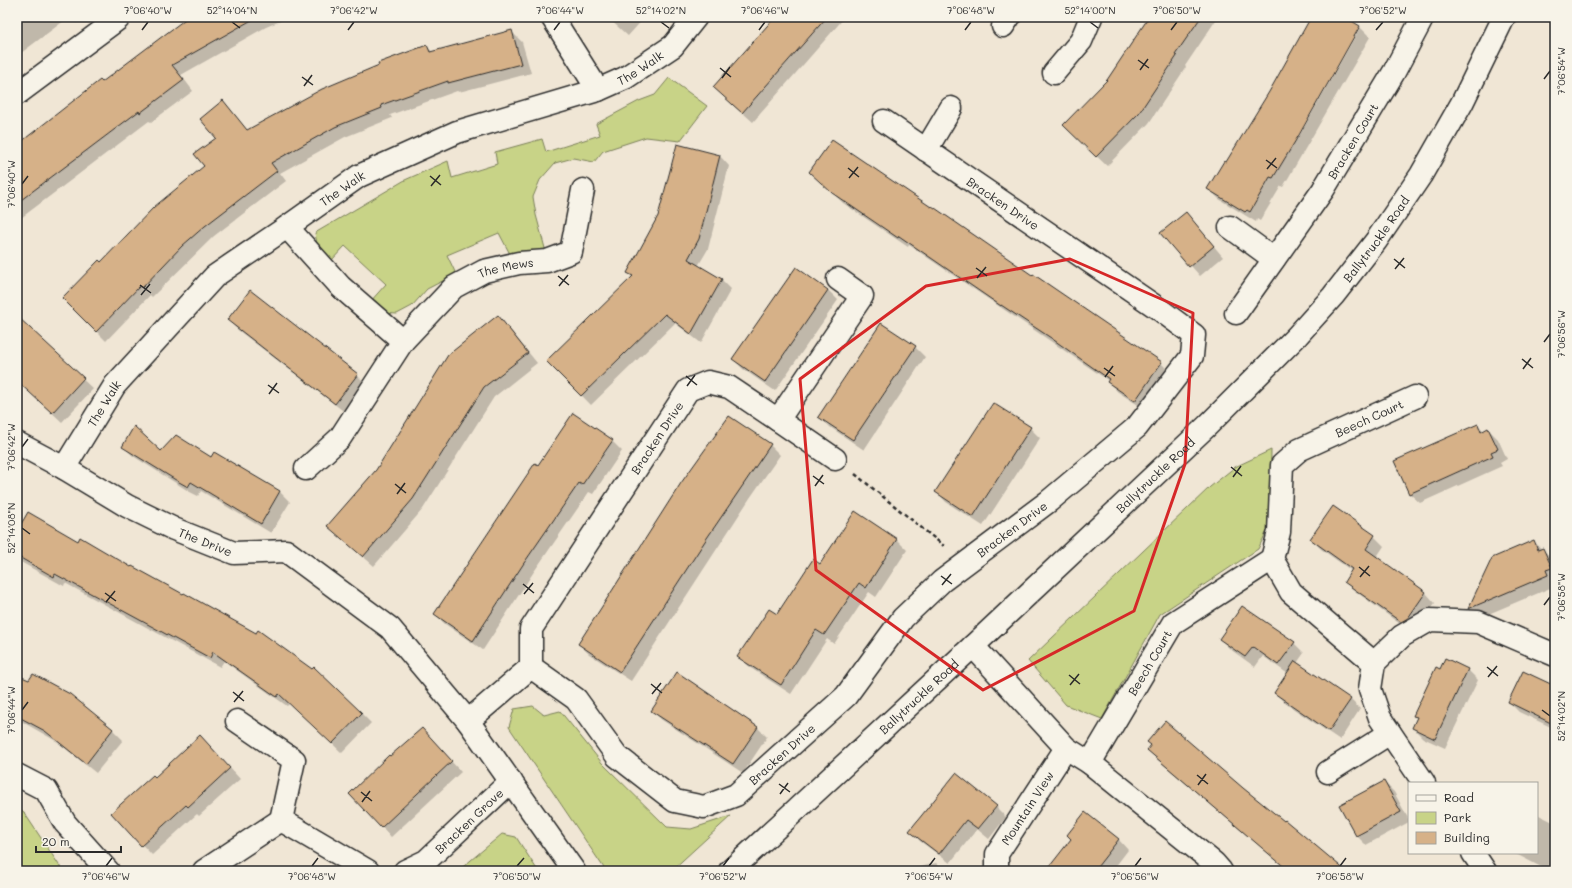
<svg xmlns="http://www.w3.org/2000/svg" width="1572" height="888" viewBox="0 0 1572 888" font-family="Mali,sans-serif">
<style>
.green{fill:#c8d387;stroke:#7a7f59}
.shadow{fill:#0003;fill-rule:evenodd}
.building{fill:#d6b188;stroke:#2b2b2b}
.lines{fill:none;stroke-linecap:round;stroke-linejoin:round}
.street-casing{stroke:#2b2b2b;stroke-width:25}
.secondary-casing{stroke:#2b2b2b;stroke-width:25}
.path{stroke:#2b2b2b;stroke-width:2.5;stroke-dasharray:4 3;stroke-linecap:butt}
.street{stroke:#f7f3e8;stroke-width:22}
.secondary{stroke:#f7f3e8;stroke-width:22}
.marked{fill:none;stroke:#d62828;stroke-width:3;stroke-linejoin:round}
.ticks{fill:none;stroke:#2b2b2b;stroke-width:1.5}
.labels{text-anchor:middle;dominant-baseline:central;stroke-width:3;stroke-linejoin:round;paint-order:stroke}
.street-label{font-size:12px;fill:#2b2b2b;stroke:#f7f3e8}
.neatline{fill:none;stroke:#2b2b2b;stroke-width:1.5}
.ticks-label{font-size:10px;text-anchor:middle;fill:#2b2b2b}
</style>
<rect width="100%" height="100%" fill="#f0e6d5"/>
<filter id="ink" filterUnits="userSpaceOnUse"><feTurbulence type="fractalNoise" baseFrequency=".025" numOctaves="2"/><feDisplacementMap in="SourceGraphic" scale="8" xChannelSelector="R" yChannelSelector="G"/><feConvolveMatrix kernelMatrix="1 2 1 2 8 2 1 2 1" color-interpolation-filters="sRGB"/></filter>
<g filter="url(#ink)">
<path class="green" d="M 669,78 L 707,106 L 680,141 L 646,137 L 603,151 L 594,162 L 573,158 L 555,163 L 540,180 L 533,197 L 536,215 L 546,252 L 510,254 L 499,233 L 447,255 L 456,274 L 427,289 L 412,306 L 397,314 L 382,313 L 370,302 L 386,284 L 345,246 L 331,261 L 318,249 L 315,233 L 405,180 L 448,161 L 452,178 L 497,164 L 495,152 L 542,139 L 546,152 L 600,135 L 596,124 L 639,101 L 655,95 Z
M 1271,450 L 1270,525 L 1258,549 L 1160,614 L 1102,719 L 1066,705 L 1028,661 L 1210,487 L 1235,467 Z
M 533,706 L 544,715 L 560,711 L 602,763 L 667,827 L 691,829 L 731,816 L 671,871 L 606,871 L 509,727 L 514,709 Z
M 17,809 L 23,811 L 63,871 L 17,871 Z
M 502,834 L 516,837 L 538,871 L 458,871 Z"/>
<path class="shadow" d="M 17,17 L 69,17 L 17,56 Z
M 70,17 L 84,17 L 76,23 Z
M 182,17 L 290,17 L 266,27 L 181,75 L 193,91 L 151,122 L 149,121 L 17,221 L 17,145 L 100,82 L 102,83 L 185,21 Z
M 607,17 L 645,17 L 628,36 Z
M 776,17 L 845,17 L 753,122 L 714,87 Z
M 1148,17 L 1218,17 L 1185,66 L 1186,67 L 1149,123 L 1107,166 L 1074,135 L 1146,23 L 1145,21 Z
M 1313,17 L 1343,17 L 1360,27 L 1370,37 L 1283,187 L 1281,186 L 1260,221 L 1257,219 L 1256,222 L 1219,199 L 1209,189 L 1226,163 L 1270,93 ZM 1358,28 L 1360,28 L 1297,140 L 1295,139 Z
M 512,32 L 522,42 L 531,73 L 459,92 L 457,91 L 390,115 L 392,118 L 345,137 L 280,173 L 286,181 L 214,236 L 152,297 L 150,295 L 106,341 L 63,298 L 205,166 L 217,138 L 223,102 L 248,131 L 427,46 L 433,53 Z
M 720,156 L 729,166 L 708,249 L 698,266 L 722,280 L 731,289 L 701,343 L 675,323 L 591,405 L 548,361 L 633,278 L 628,272 Z
M 821,182 L 1032,276 L 1033,275 L 1161,363 L 1171,373 L 1146,410 L 1118,392 L 1108,382 L 1109,381 L 909,245 L 908,247 L 843,203 Z
M 1186,213 L 1223,257 L 1200,276 L 1162,233 Z
M 796,268 L 828,290 L 838,300 L 775,391 L 743,369 L 733,359 Z
M 17,317 L 93,389 L 62,422 L 17,380 Z
M 498,317 L 508,327 L 537,363 L 494,397 L 423,509 L 374,566 L 328,526 L 376,470 Z
M 228,320 L 357,375 L 367,385 L 346,413 L 238,330 Z
M 881,325 L 915,347 L 925,357 L 864,450 L 830,427 L 820,417 Z
M 993,404 L 1030,428 L 1040,438 L 983,526 L 946,502 L 937,492 Z
M 730,417 L 770,445 L 780,455 L 750,498 L 631,681 L 589,654 L 579,644 Z
M 1478,425 L 1484,431 L 1488,429 L 1498,439 L 1507,459 L 1500,463 L 1502,466 L 1420,503 L 1410,494 Z
M 612,441 L 622,451 L 593,494 L 589,492 L 533,573 L 483,650 L 445,624 L 435,614 L 539,466 Z
M 123,446 L 211,458 L 215,453 L 280,492 L 290,502 L 271,533 L 201,491 L 198,496 L 190,492 L 133,456 Z
M 855,513 L 897,540 L 907,550 L 876,597 L 869,592 L 834,644 L 827,639 L 791,694 L 749,667 L 739,657 L 777,615 L 821,565 Z
M 17,516 L 24,521 L 79,542 L 183,596 L 361,713 L 371,723 L 342,753 L 290,703 L 287,706 L 224,661 L 220,667 L 65,583 L 64,586 L 17,560 Z
M 1374,536 L 1384,546 L 1376,558 L 1426,593 L 1435,603 L 1418,628 L 1411,632 L 1355,591 L 1345,582 L 1352,571 L 1321,549 L 1311,539 Z
M 1533,541 L 1553,559 L 1555,564 L 1555,586 L 1479,618 L 1469,609 L 1493,559 Z
M 1220,639 L 1294,643 L 1304,653 L 1297,663 L 1350,699 L 1360,709 L 1340,740 L 1285,703 L 1275,693 L 1288,674 L 1263,656 L 1255,667 L 1230,649 Z
M 1446,659 L 1468,670 L 1478,680 L 1445,748 L 1423,738 L 1413,728 L 1418,719 L 1414,715 Z
M 17,676 L 69,695 L 113,730 L 123,740 L 96,773 L 56,741 L 19,720 L 17,725 Z
M 1555,687 L 1555,729 L 1519,712 L 1509,702 Z
M 652,711 L 757,727 L 767,737 L 743,773 L 662,720 Z
M 431,739 L 461,772 L 391,837 L 382,827 Z
M 1152,745 L 1242,789 L 1344,871 L 1289,871 L 1158,760 L 1148,750 Z
M 210,746 L 240,779 L 199,816 L 197,814 L 152,855 L 112,813 L 155,778 Z
M 1384,782 L 1394,792 L 1409,820 L 1409,822 L 1366,845 L 1356,835 Z
M 996,807 L 1006,817 L 989,839 L 977,829 L 950,863 L 920,841 L 911,831 Z
M 1085,813 L 1119,840 L 1128,850 L 1112,871 L 1047,871 L 1072,839 Z
M 1537,814 L 1555,823 L 1555,871 L 1547,871 L 1545,869 L 1514,853 L 1537,853 Z
M 936,863 L 944,871 L 904,871 Z"/>
<path class="building" d="M 188,17 L 257,17 L 172,65 L 184,80 L 140,113 L 139,111 L 17,203 L 17,145 L 100,80 L 102,82 Z
M 775,17 L 827,17 L 742,113 L 713,87 Z
M 1149,17 L 1201,17 L 1175,55 L 1177,56 L 1139,113 L 1096,157 L 1063,125 L 1107,80 Z
M 1311,17 L 1345,17 L 1360,26 L 1299,135 L 1273,178 L 1270,177 L 1250,212 L 1247,210 L 1245,212 L 1207,189 L 1224,161 L 1226,162 L 1269,92 Z
M 512,30 L 521,64 L 448,83 L 448,81 L 381,105 L 382,108 L 335,127 L 271,163 L 277,171 L 205,226 L 182,246 L 142,288 L 140,286 L 96,332 L 62,298 L 99,260 L 101,262 L 154,207 L 204,166 L 194,154 L 216,138 L 200,119 L 223,100 L 247,130 L 322,89 L 379,65 L 378,63 L 427,45 L 430,52 Z
M 832,140 L 931,207 L 932,206 L 1032,275 L 1033,274 L 1162,362 L 1135,401 L 1107,382 L 1109,379 L 1051,338 L 1001,305 L 1001,306 L 899,236 L 898,238 L 832,193 L 809,172 Z
M 677,144 L 720,155 L 699,239 L 688,259 L 722,279 L 691,334 L 665,314 L 581,396 L 546,361 L 633,276 L 627,273 L 658,216 Z
M 1186,212 L 1214,246 L 1189,267 L 1160,233 Z
M 796,267 L 828,290 L 765,382 L 732,359 Z
M 250,290 L 358,374 L 335,404 L 227,320 Z
M 498,315 L 528,353 L 484,387 L 413,499 L 363,557 L 327,526 L 376,470 L 448,355 Z
M 17,316 L 84,378 L 52,413 L 17,381 Z
M 881,323 L 916,346 L 853,440 L 818,417 Z
M 993,403 L 1031,427 L 973,517 L 935,492 Z
M 573,413 L 613,440 L 582,485 L 579,483 L 524,563 L 473,641 L 434,614 L 535,463 L 538,465 Z
M 729,416 L 771,444 L 707,538 L 620,672 L 578,644 L 681,483 Z
M 1478,424 L 1481,432 L 1488,428 L 1498,449 L 1491,452 L 1493,456 L 1409,494 L 1394,461 Z
M 134,426 L 161,451 L 176,435 L 211,457 L 214,452 L 280,491 L 261,524 L 191,482 L 188,487 L 179,482 L 122,447 Z
M 1333,506 L 1375,535 L 1366,549 L 1426,592 L 1408,618 L 1401,622 L 1344,582 L 1352,569 L 1310,539 Z
M 855,511 L 897,539 L 866,588 L 859,583 L 824,635 L 816,630 L 781,685 L 737,657 L 769,609 L 777,614 L 813,559 L 820,564 Z
M 28,512 L 78,541 L 80,537 L 131,567 L 132,566 L 183,594 L 184,593 L 256,633 L 258,630 L 312,669 L 314,667 L 362,713 L 332,744 L 279,694 L 277,697 L 213,652 L 210,658 L 55,574 L 54,577 L 17,556 L 17,531 Z
M 1534,540 L 1538,550 L 1543,548 L 1552,568 L 1546,570 L 1548,575 L 1468,609 L 1492,558 Z
M 1242,606 L 1295,642 L 1278,665 L 1253,647 L 1245,657 L 1219,639 Z
M 1445,658 L 1468,669 L 1435,739 L 1412,728 L 1417,717 L 1413,716 L 1436,667 L 1440,669 Z
M 1295,661 L 1351,699 L 1329,731 L 1274,693 Z
M 1523,671 L 1555,686 L 1555,725 L 1508,702 Z
M 677,672 L 758,727 L 733,764 L 651,711 Z
M 33,674 L 70,694 L 113,729 L 86,764 L 45,731 L 17,716 L 17,675 L 29,680 Z
M 1165,721 L 1243,788 L 1284,821 L 1285,820 L 1346,871 L 1289,871 L 1147,750 L 1151,745 L 1147,742 Z
M 422,728 L 452,761 L 381,828 L 349,794 L 389,755 L 390,756 Z
M 200,735 L 230,768 L 188,807 L 186,805 L 141,846 L 111,813 L 153,775 L 155,777 Z
M 956,773 L 997,806 L 978,829 L 966,820 L 939,854 L 909,831 Z
M 1384,781 L 1401,812 L 1356,836 L 1339,805 Z
M 1085,812 L 1119,839 L 1094,871 L 1046,871 L 1071,839 L 1067,835 Z"/>
<g class="lines">
<g class="street-casing">
<g id="street">
<path d="M 552,17 L 598,90"/>
<path d="M 1003,26 L 1009,17"/>
<path d="M 1054,73 L 1081,41 L 1091,17"/>
<path d="M 17,94 L 118,19"/>
<path d="M 926,150 L 951,108"/>
<path d="M 287,227 L 341,287 L 403,341"/>
<path d="M 1230,227 L 1274,259"/>
<path id="s1" d="M 1236,313 L 1323,190 L 1394,72 L 1423,17"/>
<path d="M 778,420 L 835,459"/>
<path id="s2" d="M 17,443 L 64,468 L 127,506 L 174,529 L 234,553 L 286,551 L 390,628 L 468,721 L 574,871"/>
<path id="s3" d="M 64,468 L 115,385 L 215,276 L 287,227 L 359,176 L 457,132 L 598,90 L 625,78 L 673,46 L 696,17"/>
<path id="s4" d="M 306,469 L 340,438 L 403,341 L 454,287 L 484,271 L 519,263 L 547,261 L 571,252 L 583,190"/>
<path id="s5" d="M 973,646 L 1066,748 L 1090,763 L 1173,623 L 1272,559"/>
<path id="s6" d="M 1374,663 L 1291,592 L 1272,559 L 1279,532 L 1282,465 L 1299,450 L 1415,397"/>
<path id="s7" d="M 531,667 L 531,629 L 688,390 L 708,382 L 729,387 L 778,420 L 862,296 L 838,279"/>
<path d="M 237,721 L 294,760 L 281,820"/>
<path id="s8" d="M 468,721 L 531,667 L 576,699 L 617,756 L 675,801 L 704,807 L 736,795 L 846,696 L 903,618 L 942,581 L 1049,501 L 1137,427 L 1192,356 L 1194,335 L 1159,309 L 884,121"/>
<path d="M 1090,763 L 1214,863 L 1221,871"/>
<path d="M 1328,772 L 1390,733"/>
<path d="M 17,775 L 46,790 L 65,823 L 108,871"/>
<path d="M 1424,783 L 1380,718 L 1370,689 L 1374,663 L 1402,636 L 1430,620 L 1478,622 L 1555,655"/>
<path d="M 1473,853 L 1485,871"/>
<path d="M 204,871 L 281,820 L 368,871"/>
<path id="s9" d="M 405,871 L 426,861 L 511,781"/>
<path id="s10" d="M 997,871 L 997,854 L 1066,748"/>
</g>
</g>
<g class="secondary-casing">
<g id="secondary">
<path id="s11" d="M 730,871 L 973,646 L 1207,426 L 1296,337 L 1333,296 L 1376,241 L 1421,175 L 1462,103 L 1504,17"/>
</g>
</g>
<path class="path" d="M 855,474 L 944,546"/>
<use href="#street" class="street"/>
<use href="#secondary" class="secondary"/>
</g>
</g>
<path class="marked" d="M 1070,259 L 1193,313 L 1185,464 L 1134,611 L 983,690 L 816,570 L 800,379 L 926,286 Z"/>
<path class="ticks" d="M 232,22 L 240,28M 661,22 L 669,28M 1090,22 L 1098,28M 142,30 L 148,22M 348,30 L 354,22M 554,30 L 560,22M 759,30 L 765,22M 965,30 L 971,22M 1171,30 L 1177,22M 1376,30 L 1383,22M 1138,60 L 1149,68M 720,68 L 731,77M 1140,70 L 1148,59M 302,77 L 313,85M 722,78 L 730,67M 1544,79 L 1550,71M 304,86 L 312,75M 1266,160 L 1277,168M 848,168 L 859,177M 1267,169 L 1276,158M 430,176 L 441,185M 849,178 L 858,167M 22,184 L 28,176M 431,186 L 440,175M 1394,259 L 1405,268M 976,268 L 987,276M 1395,269 L 1404,258M 558,276 L 569,285M 977,278 L 986,267M 140,285 L 151,293M 559,286 L 568,275M 141,295 L 150,284M 1544,342 L 1550,334M 1522,359 L 1533,368M 1104,368 L 1115,376M 1523,369 L 1531,358M 686,376 L 697,385M 1105,377 L 1113,366M 268,385 L 279,393M 687,386 L 695,375M 269,394 L 277,383M 22,447 L 28,439M 1231,467 L 1242,476M 813,476 L 824,484M 1233,477 L 1241,466M 395,484 L 406,493M 815,486 L 823,475M 397,494 L 405,483M 22,528 L 30,534M 1359,567 L 1370,576M 941,576 L 952,584M 1360,577 L 1369,566M 523,584 L 534,593M 942,585 L 951,574M 105,593 L 116,601M 524,594 L 533,583M 106,602 L 115,591M 1544,605 L 1550,597M 1487,667 L 1498,676M 1069,675 L 1080,684M 1488,677 L 1497,666M 651,684 L 662,693M 1070,685 L 1079,674M 233,692 L 244,701M 652,694 L 661,683M 234,702 L 243,691M 22,710 L 28,702M 1542,710 L 1550,716M 1197,775 L 1208,784M 779,784 L 790,792M 1198,785 L 1206,774M 361,792 L 372,801M 780,794 L 788,783M 362,802 L 370,791M 106,866 L 112,858M 312,866 L 318,858M 517,866 L 524,858M 723,866 L 729,858M 929,866 L 935,858M 1135,866 L 1141,858M 1340,866 L 1346,858"/>
<g class="labels">
<g class="street-label">
<text stroke="none"><textPath href="#s3" startOffset="723">The Walk</textPath></text>
<text stroke="none"><textPath href="#s1" startOffset="208">Bracken Court</textPath></text>
<text stroke="none"><textPath href="#s3" startOffset="400">The Walk</textPath></text>
<text transform="translate(1003 203) rotate(34)">Bracken Drive</text>
<text stroke="none"><textPath href="#s11" startOffset="905">Ballytruckle Road</textPath></text>
<text stroke="none"><textPath href="#s4" startOffset="292">The Mews</textPath></text>
<text stroke="none"><textPath href="#s3" startOffset="76">The Walk</textPath></text>
<text stroke="none"><textPath href="#s6" startOffset="342">Beech Court</textPath></text>
<text stroke="none"><textPath href="#s7" startOffset="267">Bracken Drive</textPath></text>
<text stroke="none"><textPath href="#s11" startOffset="581">Ballytruckle Road</textPath></text>
<text stroke="none"><textPath href="#s8" startOffset="731">Bracken Drive</textPath></text>
<text stroke="none"><textPath href="#s2" startOffset="213">The Drive</textPath></text>
<text stroke="none"><textPath href="#s5" startOffset="283">Beech Court</textPath></text>
<text stroke="none"><textPath href="#s11" startOffset="257">Ballytruckle Road</textPath></text>
<text stroke="none"><textPath href="#s8" startOffset="407">Bracken Drive</textPath></text>
<text stroke="none"><textPath href="#s10" startOffset="72">Mountain View</textPath></text>
<text stroke="none"><textPath href="#s9" startOffset="82">Bracken Grove</textPath></text>
</g>
</g>
<rect width="1572" height="888" fill="none" stroke="#f7f3e8" stroke-width="44"/>
<rect x="1408" y="782" width="130" height="72" fill="#f7f3e8" stroke="#a5a39c"/>
<rect x="1416" y="795" width="20" height="6" fill="#f7f3e8" stroke="#a5a39c"/>
<text x="1444" y="802" font-size="12" fill="#2b2b2b">Road</text>
<rect x="1416" y="812" width="20" height="12" fill="#c8d387" stroke="#a5a39c"/>
<text x="1444" y="822" font-size="12" fill="#2b2b2b">Park</text>
<rect x="1416" y="832" width="20" height="12" fill="#d6b188" stroke="#a5a39c"/>
<text x="1444" y="842" font-size="12" fill="#2b2b2b">Building</text>
<path d="M36 846v6h85v-6" fill="none" stroke="#2b2b2b" stroke-width="2"/>
<text x="42" y="846" font-size="12" fill="#2b2b2b" stroke="#f7f3e8" stroke-width="3" paint-order="stroke">20 m</text>
<rect x="22" y="22" width="1528" height="844" class="neatline"/>
<g class="ticks-label">
<text x="148" y="14">7°06'40"W</text>
<text x="232" y="14">52°14'04"N</text>
<text x="354" y="14">7°06'42"W</text>
<text x="560" y="14">7°06'44"W</text>
<text x="661" y="14">52°14'02"N</text>
<text x="765" y="14">7°06'46"W</text>
<text x="971" y="14">7°06'48"W</text>
<text x="1090" y="14">52°14'00"N</text>
<text x="1177" y="14">7°06'50"W</text>
<text x="1383" y="14">7°06'52"W</text>
<text transform="translate(1561 71) rotate(-90)" y="4">7°06'54"W</text>
<text transform="translate(11 184) rotate(-90)" y="4">7°06'40"W</text>
<text transform="translate(1561 334) rotate(-90)" y="4">7°06'56"W</text>
<text transform="translate(11 447) rotate(-90)" y="4">7°06'42"W</text>
<text transform="translate(11 528) rotate(-90)" y="4">52°14'08"N</text>
<text transform="translate(1561 597) rotate(-90)" y="4">7°06'58"W</text>
<text transform="translate(11 710) rotate(-90)" y="4">7°06'44"W</text>
<text transform="translate(1561 716) rotate(-90)" y="4">52°14'02"N</text>
<text x="106" y="880">7°06'46"W</text>
<text x="312" y="880">7°06'48"W</text>
<text x="517" y="880">7°06'50"W</text>
<text x="723" y="880">7°06'52"W</text>
<text x="929" y="880">7°06'54"W</text>
<text x="1135" y="880">7°06'56"W</text>
<text x="1340" y="880">7°06'58"W</text>
</g>
</svg>
